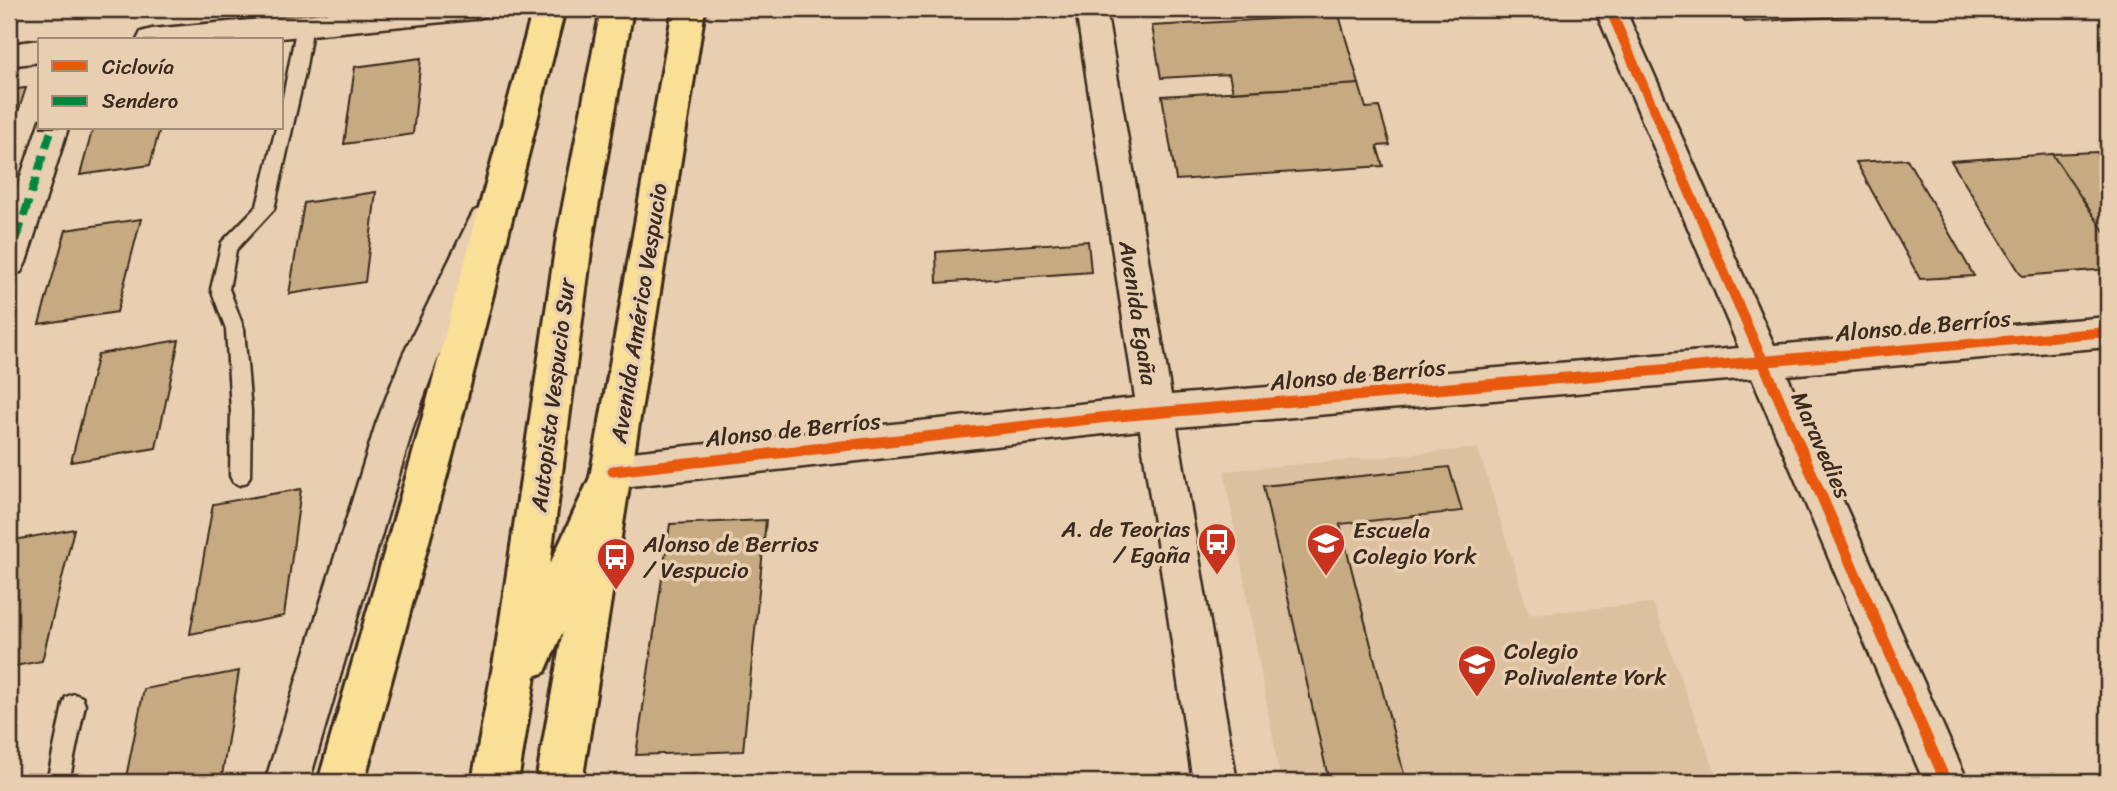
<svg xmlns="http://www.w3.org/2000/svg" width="2117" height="791" viewBox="0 0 2117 791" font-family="Sriracha,sans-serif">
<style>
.built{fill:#dbc1a0}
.building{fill:#c6aa81;stroke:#3b2a1e;stroke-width:2}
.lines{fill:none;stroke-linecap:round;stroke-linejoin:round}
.lane-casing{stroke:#3b2a1e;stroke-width:5}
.street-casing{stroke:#3b2a1e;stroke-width:5}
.primary-casing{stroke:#3b2a1e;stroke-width:6}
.highway-casing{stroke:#3b2a1e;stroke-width:6}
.lane{fill:#e9cfb1;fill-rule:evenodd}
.street{fill:#e9cfb1;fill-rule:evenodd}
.primary{fill:#fadf96;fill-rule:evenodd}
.highway{fill:#fadf96;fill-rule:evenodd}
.quiet{stroke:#00873e;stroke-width:8;stroke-dasharray:16 8;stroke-linecap:butt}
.cycleway-far1-casing{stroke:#e9cfb1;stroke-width:13}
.cycleway-casing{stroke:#e9cfb1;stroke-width:16}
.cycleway-far1{stroke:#e8590c;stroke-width:10}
.cycleway{stroke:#e8590c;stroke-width:11}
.labels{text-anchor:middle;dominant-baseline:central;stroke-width:7;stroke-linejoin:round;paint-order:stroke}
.street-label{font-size:23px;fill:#3b2a1e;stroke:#e9cfb1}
.poi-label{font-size:23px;fill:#3b2a1e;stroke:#e9cfb1;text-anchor:start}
</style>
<rect width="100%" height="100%" fill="#e9cfb1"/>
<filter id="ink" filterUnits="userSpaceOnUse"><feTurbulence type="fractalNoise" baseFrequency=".0143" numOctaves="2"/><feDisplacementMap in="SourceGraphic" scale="14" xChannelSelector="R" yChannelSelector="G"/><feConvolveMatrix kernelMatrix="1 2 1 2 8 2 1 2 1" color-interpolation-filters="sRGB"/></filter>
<g filter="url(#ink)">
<path class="built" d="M 1478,448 L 1529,614 L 1653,603 L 1719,782 L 1281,782 L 1224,471 Z"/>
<path class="building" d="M 1738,9 L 1856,9 L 1860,15 L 1745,22 Z
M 1339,15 L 1359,84 L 1233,92 L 1229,74 L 1161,78 L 1152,26 Z
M 421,58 L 413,134 L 344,144 L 355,67 Z
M 1359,84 L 1366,108 L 1379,107 L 1390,145 L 1377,146 L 1383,166 L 1176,180 L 1162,96 Z
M 26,88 L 10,136 L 9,136 L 9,90 Z
M 93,128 L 160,128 L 150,165 L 80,175 Z
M 2097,152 L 2108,168 L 2108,237 L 2052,154 Z
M 2052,154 L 2108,237 L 2108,269 L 2022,276 L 1951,161 Z
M 1907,159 L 1974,276 L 1920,279 L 1856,162 Z
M 376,192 L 365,282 L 289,294 L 304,203 Z
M 141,219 L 117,312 L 39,324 L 66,230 Z
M 1088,241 L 1091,272 L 937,283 L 936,252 Z
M 179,340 L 156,448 L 71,462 L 98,354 Z
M 1449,467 L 1462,511 L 1340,524 L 1406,782 L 1329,782 L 1263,486 Z
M 301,489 L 284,616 L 190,634 L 213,504 Z
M 766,520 L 743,751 L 636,755 L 670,524 Z
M 74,529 L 42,661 L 9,667 L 9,541 Z
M 239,671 L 221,782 L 125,782 L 144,689 Z"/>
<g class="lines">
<g class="lane-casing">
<path id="lane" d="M 305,19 L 313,25 L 305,72 L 274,209 L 236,250 L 229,289 L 244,329 L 251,411 L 250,476 L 247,482 L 240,485 L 233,482 L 230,476 L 231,411 L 226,329 L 211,289 L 222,242 L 257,206 L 276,128 L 282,128 L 282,102 L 297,25 Z
M 74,694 L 82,697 L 85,705 L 69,782 L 47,782 L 63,705 L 66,697 Z"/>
</g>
<g class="street-casing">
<path id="street" d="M 368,9 L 489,9 L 484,16 L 474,19 L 260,40 L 137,40 L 141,32 L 152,29 Z
M 1076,9 L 1106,9 L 1171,395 L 1739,348 L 1595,9 L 1625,9 L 1774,345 L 2108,317 L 2108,347 L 1787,375 L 1968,782 L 1924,782 L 1752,378 L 1177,427 L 1237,782 L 1193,782 L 1140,430 L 613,488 L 600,483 L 594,471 L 600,459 L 613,454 L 1135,398 Z
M 40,40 L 40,62 L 9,66 L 9,44 Z
M 40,120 L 40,128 L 68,128 L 26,262 L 21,272 L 9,276 L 9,211 Z
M 486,207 L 498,211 L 503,220 L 439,355 L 414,424 L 309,782 L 265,782 L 376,424 L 403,355 L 469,220 L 474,211 Z"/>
</g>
<g class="primary-casing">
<path id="primary" d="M 533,9 L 565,9 L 453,453 L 364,782 L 318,782 L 413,453 Z
M 673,9 L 705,9 L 582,782 L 536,782 Z"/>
</g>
<g class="highway-casing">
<path id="highway" d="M 601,9 L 633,9 L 593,236 L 550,564 L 599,458 L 613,453 L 627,458 L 633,471 L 545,672 L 535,676 L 518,782 L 472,782 L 495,654 L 557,236 Z"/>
</g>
<use href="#lane" class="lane"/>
<use href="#street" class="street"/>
<use href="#primary" class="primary"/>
<use href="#highway" class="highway"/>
<path class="quiet" d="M 9,262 L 52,128"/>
<g class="cycleway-far1-casing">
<path id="cycleway-far1" d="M 1610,9 L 1761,357
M 1817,357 L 2108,332"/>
</g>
<g class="cycleway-casing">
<path id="cycleway" d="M 1760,355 L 1946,782
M 613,471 L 1118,416 L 1837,355"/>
</g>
<use href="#cycleway-far1" class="cycleway-far1"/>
<use href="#cycleway" class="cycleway"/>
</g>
</g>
<defs>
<g id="bus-pin" transform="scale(2.0125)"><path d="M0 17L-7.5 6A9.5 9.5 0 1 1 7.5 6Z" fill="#c8321e" stroke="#e9cfb1"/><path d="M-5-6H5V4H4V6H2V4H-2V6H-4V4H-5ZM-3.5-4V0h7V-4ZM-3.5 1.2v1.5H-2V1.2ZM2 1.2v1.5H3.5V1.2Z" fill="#fff"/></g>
<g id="school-pin" transform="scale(2.0125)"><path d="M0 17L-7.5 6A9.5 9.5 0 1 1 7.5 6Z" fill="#c8321e" stroke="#e9cfb1"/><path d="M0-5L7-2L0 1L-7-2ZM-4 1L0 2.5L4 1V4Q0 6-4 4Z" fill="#fff"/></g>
</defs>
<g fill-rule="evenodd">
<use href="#bus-pin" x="1217" y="542"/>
<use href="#school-pin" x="1326" y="543"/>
<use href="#bus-pin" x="616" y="557"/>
<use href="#school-pin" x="1477" y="664"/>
</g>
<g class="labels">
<g class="street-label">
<text transform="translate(639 313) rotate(-81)">Avenida Américo Vespucio</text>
<text transform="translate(1138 313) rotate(81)">Avenida Egaña</text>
<text transform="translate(1923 326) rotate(-5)">Alonso de Berríos</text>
<text transform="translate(1358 375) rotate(-5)">Alonso de Berríos</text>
<text transform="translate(553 395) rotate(-83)">Autopista Vespucio Sur</text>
<text transform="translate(793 430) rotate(-6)">Alonso de Berríos</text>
<text transform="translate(1821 445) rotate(66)">Maravedies</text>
</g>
<g class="poi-label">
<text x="1190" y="529" text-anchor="end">A. de Teorias<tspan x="1190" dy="26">/ Egaña</tspan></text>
<text x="1353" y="530">Escuela<tspan x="1353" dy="26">Colegio York</tspan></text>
<text x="643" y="544">Alonso de Berrios<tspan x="643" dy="26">/ Vespucio</tspan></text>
<text x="1504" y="651">Colegio<tspan x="1504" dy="26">Polivalente York</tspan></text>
</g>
</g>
<rect width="2117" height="791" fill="none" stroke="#e9cfb1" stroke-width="35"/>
<rect x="18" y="18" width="2082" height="756" fill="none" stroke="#3b2a1e" stroke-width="2.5" filter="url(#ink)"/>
<rect x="38" y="38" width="245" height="91" fill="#e9cfb1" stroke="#a38d76" stroke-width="2"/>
<rect x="52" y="61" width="35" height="10" fill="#e8590c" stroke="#a38d76" stroke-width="2"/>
<text x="102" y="74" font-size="21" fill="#3b2a1e">Ciclovía</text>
<rect x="52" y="96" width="35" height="10" fill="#00873e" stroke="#a38d76" stroke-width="2"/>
<text x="102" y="108" font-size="21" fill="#3b2a1e">Sendero</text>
</svg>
